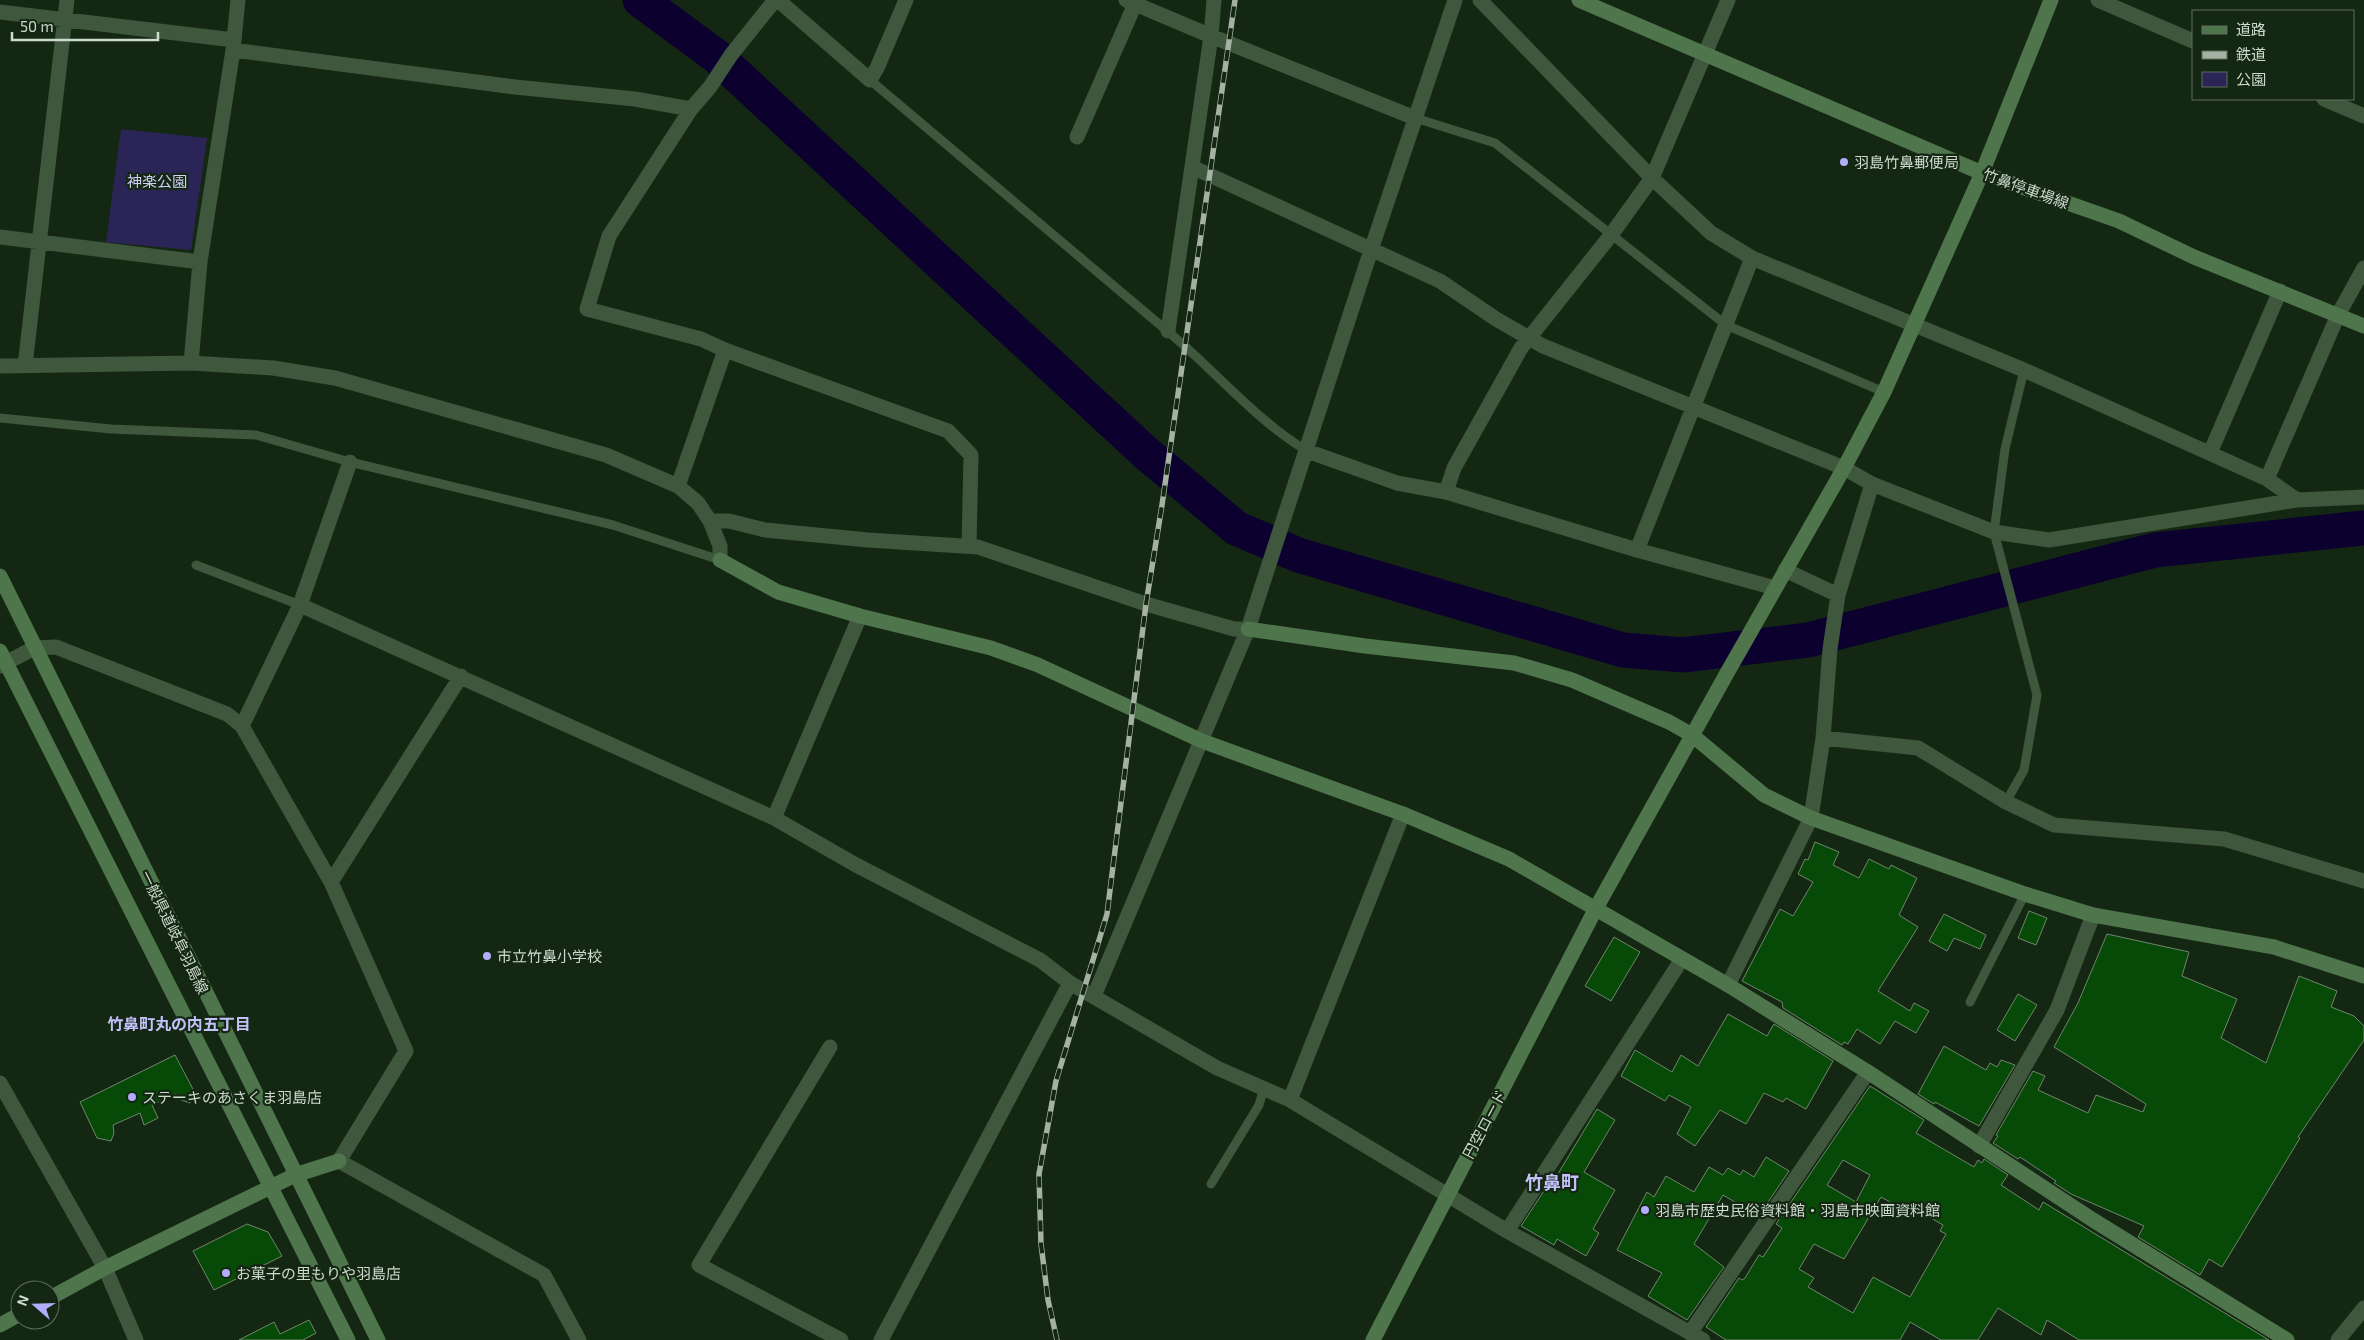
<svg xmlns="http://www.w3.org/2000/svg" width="2364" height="1340" viewBox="0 0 2364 1340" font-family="'Exo 2','Noto Sans JP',sans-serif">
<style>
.green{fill:#2b2557}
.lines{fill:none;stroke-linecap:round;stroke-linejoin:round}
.river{stroke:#0c002f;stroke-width:35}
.building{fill:#074a07;stroke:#6f856d;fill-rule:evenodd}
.lane{stroke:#3f573d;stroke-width:9}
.street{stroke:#3f573d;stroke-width:15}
.secondary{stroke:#4e754b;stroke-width:15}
.rail-casing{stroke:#a4b1a3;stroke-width:5.5}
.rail{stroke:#142713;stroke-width:4;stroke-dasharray:11;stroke-linecap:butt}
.poi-dot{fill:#b1adfa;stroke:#142713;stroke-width:2}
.labels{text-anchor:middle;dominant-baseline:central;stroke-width:4.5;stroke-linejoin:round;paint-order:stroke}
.poi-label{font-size:15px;fill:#cedacd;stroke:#142713;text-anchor:start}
.park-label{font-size:15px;fill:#d0d0fa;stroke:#142713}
.street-label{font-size:15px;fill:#cedacd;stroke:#142713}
.neighbourhood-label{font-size:16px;font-weight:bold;fill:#c3c1fa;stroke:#142713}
.quarter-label{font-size:18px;font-weight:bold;fill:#c3c1fa;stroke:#142713}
</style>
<rect width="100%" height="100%" fill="#142713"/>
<path class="green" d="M 121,129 L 207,138 L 191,250 L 106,242 Z"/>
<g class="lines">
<path class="river" d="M 640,0 L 716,56 L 1147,454 L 1236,528 L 1298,555 L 1623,650 L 1683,655 L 1808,640 L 2155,550 L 2364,528"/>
</g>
<path class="building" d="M 1815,842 L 1839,852 L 1833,865 L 1859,878 L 1869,859 L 1889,869 L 1891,865 L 1917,878 L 1899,915 L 1918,927 L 1878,991 L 1910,1011 L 1914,1003 L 1929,1011 L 1916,1033 L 1895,1021 L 1880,1044 L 1857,1029 L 1848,1044 L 1844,1042 L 1842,1045 L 1783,1008 L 1782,1002 L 1742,981 L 1780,909 L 1793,916 L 1813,882 L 1798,874 L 1805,859 L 1808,860 Z
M 2029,911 L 2047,918 L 2036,945 L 2018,938 Z
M 1944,914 L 1986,935 L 1980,949 L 1954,938 L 1947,951 L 1929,941 Z
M 2107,934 L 2189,952 L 2182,976 L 2237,999 L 2221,1038 L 2266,1063 L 2299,976 L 2337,991 L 2331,1007 L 2354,1016 L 2364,1026 L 2364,1040 L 2298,1137 L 2300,1138 L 2222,1267 L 2209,1259 L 2200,1275 L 2138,1237 L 2144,1226 L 2071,1194 L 2054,1183 L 2056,1181 L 2020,1157 L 2018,1159 L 1993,1143 L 1998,1136 L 1996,1135 L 2033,1071 L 2045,1076 L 2038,1090 L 2088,1113 L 2096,1095 L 2143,1112 L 2146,1104 L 2054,1047 L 2078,1003 Z
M 1614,937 L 1640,952 L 1611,1001 L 1585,986 Z
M 2018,994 L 2037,1005 L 2015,1041 L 1997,1030 Z
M 1728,1014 L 1767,1036 L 1774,1024 L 1833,1061 L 1806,1109 L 1786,1098 L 1783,1102 L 1764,1093 L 1746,1124 L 1720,1110 L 1695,1146 L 1677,1134 L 1691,1107 L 1669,1095 L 1665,1101 L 1621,1076 L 1635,1050 L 1672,1072 L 1681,1055 L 1698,1066 Z
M 1944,1046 L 1986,1070 L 1990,1063 L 1997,1067 L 2001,1060 L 2015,1065 L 1979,1126 L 1935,1102 L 1934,1104 L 1918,1094 Z
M 175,1055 L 194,1091 L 190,1103 L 181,1100 L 176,1094 L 152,1105 L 158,1118 L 144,1125 L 140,1113 L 113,1125 L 114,1133 L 111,1141 L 97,1138 L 80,1102 Z
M 1870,1086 L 1924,1120 L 1916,1133 L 1974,1167 L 1978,1160 L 1982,1163 L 1984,1159 L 2008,1175 L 2001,1185 L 2039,1210 L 2043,1202 L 2269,1340 L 2079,1340 L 2047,1320 L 2041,1335 L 1998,1308 L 1978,1340 L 1941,1340 L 1910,1322 L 1900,1340 L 1726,1340 L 1706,1327 L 1739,1278 L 1742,1280 L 1745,1278 L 1759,1255 L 1763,1257 L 1782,1228 L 1776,1224 ZM 1843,1160 L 1870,1175 L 1856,1202 L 1827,1185 ZM 1881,1197 L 1899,1207 L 1903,1202 L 1943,1225 L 1940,1231 L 1946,1234 L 1910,1297 L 1873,1277 L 1853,1313 L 1808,1287 L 1814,1278 L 1799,1269 L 1814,1244 L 1844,1259 Z
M 1597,1109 L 1615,1120 L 1584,1172 L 1615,1190 L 1593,1229 L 1599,1233 L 1586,1256 L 1557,1239 L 1554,1245 L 1521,1226 L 1551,1180 L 1553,1182 Z
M 1766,1157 L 1789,1171 L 1760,1214 L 1755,1211 L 1753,1213 L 1723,1195 L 1694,1244 L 1724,1267 L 1687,1320 L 1648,1296 L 1662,1273 L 1617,1250 L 1647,1192 L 1654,1197 L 1666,1176 L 1694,1192 L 1709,1167 L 1723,1175 L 1728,1168 L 1740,1175 L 1743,1170 L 1754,1177 Z
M 247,1224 L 268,1232 L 282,1256 L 214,1290 L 193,1251 Z
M 309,1320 L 316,1333 L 303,1340 L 239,1340 L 274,1322 L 280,1334 Z"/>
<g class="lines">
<path class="lane" d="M 870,80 C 970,165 1071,249 1172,335 C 1217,373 1256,420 1307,451
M 1415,118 L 1495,143 L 1726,325 L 1884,392
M 0,418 L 111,429 L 256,435 L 350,462 L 613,525 L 720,560
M 196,565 L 300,605
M 2006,802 L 2024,770 L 2037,695 L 1994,532 L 2005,449 L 2024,370
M 1970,1002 L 2025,894
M 1211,1184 L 1259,1105 L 1264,1088"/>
<path class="street" d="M 778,0 L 870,80 L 877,68 L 906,0
M 1126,0 L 1211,36 L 1415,118
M 1480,0 L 1652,178 L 1711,233 L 1752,258 L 2024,370 L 2267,479 L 2338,315 L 2364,268
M 2098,0 L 2193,41
M 0,12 L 234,40
M 233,50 L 515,87 L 635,99 L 691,109
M 2324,99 L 2364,116
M 1077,137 L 1135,4
M 1192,167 L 1440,281 L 1496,319 L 1543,346 L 1844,468 L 1872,484 L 1838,595 L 1830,649 L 1823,738 L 1811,818 L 1728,985
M 0,237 L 200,262
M 1168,331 L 1211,36 L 1214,0
M 725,350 L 948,431 L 971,455 L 969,546
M 191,363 L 200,262 L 233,50 L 238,0
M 0,366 L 191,363 L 273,368 L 335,378 L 606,455 L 678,486 L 698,503 L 710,521 L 720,546 L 720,560
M 25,366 L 67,0
M 1307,451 L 1397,483 L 1446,492 L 1637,550 L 1775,588
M 2210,453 L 2280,291
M 2267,479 L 2297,500
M 1872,484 L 1994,532 L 2049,540 L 2297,500 L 2364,497
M 678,486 L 725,350 L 701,339 L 587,309 L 609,236 L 691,109 L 710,87 L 731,55 L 775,0
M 1446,492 L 1454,468 L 1521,348 L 1611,235 L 1652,178 L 1728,0
M 710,521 L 729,521 L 765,530 L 868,540 L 978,547 L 1146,604 L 1234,629 L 1248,629
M 1637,550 L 1752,258
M 1785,570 L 1838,595
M 300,605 L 774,818 L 856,865 L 1040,960 L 1070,983 L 1217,1068 L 1290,1100 L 1507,1231 L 1703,1340
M 0,666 L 34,648 L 56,647 L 227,714 L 242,726 L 331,882 L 406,1051 L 339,1161 L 544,1275 L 579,1340
M 242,726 L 300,605 L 350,462
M 1823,738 L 1918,748 L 2006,802 L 2054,825 L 2224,839 L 2364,881
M 774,818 L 860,616
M 331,882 L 461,676
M 1094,996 L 1248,629 L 1371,250 L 1455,0
M 830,1047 L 699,1265 L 841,1340
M 0,1083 L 105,1268 L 136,1340
M 1290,1100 L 1403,814
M 1979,1146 L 2057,1010 L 2093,915
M 1507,1231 L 1682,959
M 1690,1333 L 1868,1072
M 881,1340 L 1070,983
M 2338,1340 L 2364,1308"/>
<path class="secondary" d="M 1579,0 L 1982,173 L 2119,221 L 2194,257 L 2364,326
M 720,560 L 778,592 L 860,616 L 991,648 L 1038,665 L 1202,741 L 1403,814 L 1509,859 L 1728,985 L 1868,1072 L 2093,1220 L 2287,1340
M 0,576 L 378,1340
M 1248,629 L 1365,646 L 1514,663 L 1572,680 L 1669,722 L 1692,735 L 1764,795 L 1811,818 L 2025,894 L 2093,915 L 2274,947 L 2364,976
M 0,651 L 348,1340
M 50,1298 L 105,1268 L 295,1175 L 339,1161
M 0,1325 L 20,1314
M 1373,1340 L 1595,910 L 1727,673 L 1844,468 L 1884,392 L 1982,173 L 2051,0"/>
<g class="rail-casing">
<path id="rail" d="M 1057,1340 L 1048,1300 L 1041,1244 L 1039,1174 L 1056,1081 L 1107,914 L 1146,604 L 1162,505 L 1235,0"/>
</g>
<use href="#rail" class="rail"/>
</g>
<g class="poi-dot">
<circle cx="1844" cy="162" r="5"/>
<circle cx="487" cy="956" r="5"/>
<circle cx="132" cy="1097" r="5"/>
<circle cx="1645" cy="1210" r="5"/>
<circle cx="226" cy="1273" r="5"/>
</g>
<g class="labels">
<g class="poi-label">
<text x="1854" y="162">羽島竹鼻郵便局</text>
<text x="497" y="956">市立竹鼻小学校</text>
<text x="142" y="1097">ステーキのあさくま羽島店</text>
<text x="1655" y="1210">羽島市歴史民俗資料館・羽島市映画資料館</text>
<text x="236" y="1273">お菓子の里もりや羽島店</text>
</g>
<g class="park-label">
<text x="157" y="181">神楽公園</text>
</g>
<g class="street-label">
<text transform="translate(2026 188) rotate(20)">竹鼻停車場線</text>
<text transform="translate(175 932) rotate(64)">一般県道岐阜羽島線</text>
<text transform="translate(1484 1124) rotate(-62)">円空ロード</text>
</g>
<g class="neighbourhood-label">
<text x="179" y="1023">竹鼻町丸の内五丁目</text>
</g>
<g class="quarter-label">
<text x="1552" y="1182">竹鼻町</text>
</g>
</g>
<rect x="2192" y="10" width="162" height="90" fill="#142713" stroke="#5e6f5d"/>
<rect x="2202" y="26" width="25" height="8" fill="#4e754b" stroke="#5e6f5d"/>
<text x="2236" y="35" font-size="15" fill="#cedacd">道路</text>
<rect x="2202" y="51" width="25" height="8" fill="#a4b1a3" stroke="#5e6f5d"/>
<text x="2236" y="60" font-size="15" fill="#cedacd">鉄道</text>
<rect x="2202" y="72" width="25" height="15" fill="#2b2557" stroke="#5e6f5d"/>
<text x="2236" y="85" font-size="15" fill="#cedacd">公園</text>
<g transform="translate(35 1305) rotate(290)"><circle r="24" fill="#142713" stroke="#5e6f5d"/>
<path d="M0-4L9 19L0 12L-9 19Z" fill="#b1adfa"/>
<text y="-8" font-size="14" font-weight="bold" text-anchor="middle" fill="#cedacd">N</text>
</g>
<path d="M12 32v8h146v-8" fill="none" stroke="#cedacd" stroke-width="2.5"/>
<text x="20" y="32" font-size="15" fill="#cedacd" stroke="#142713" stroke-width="4" paint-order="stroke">50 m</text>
</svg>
